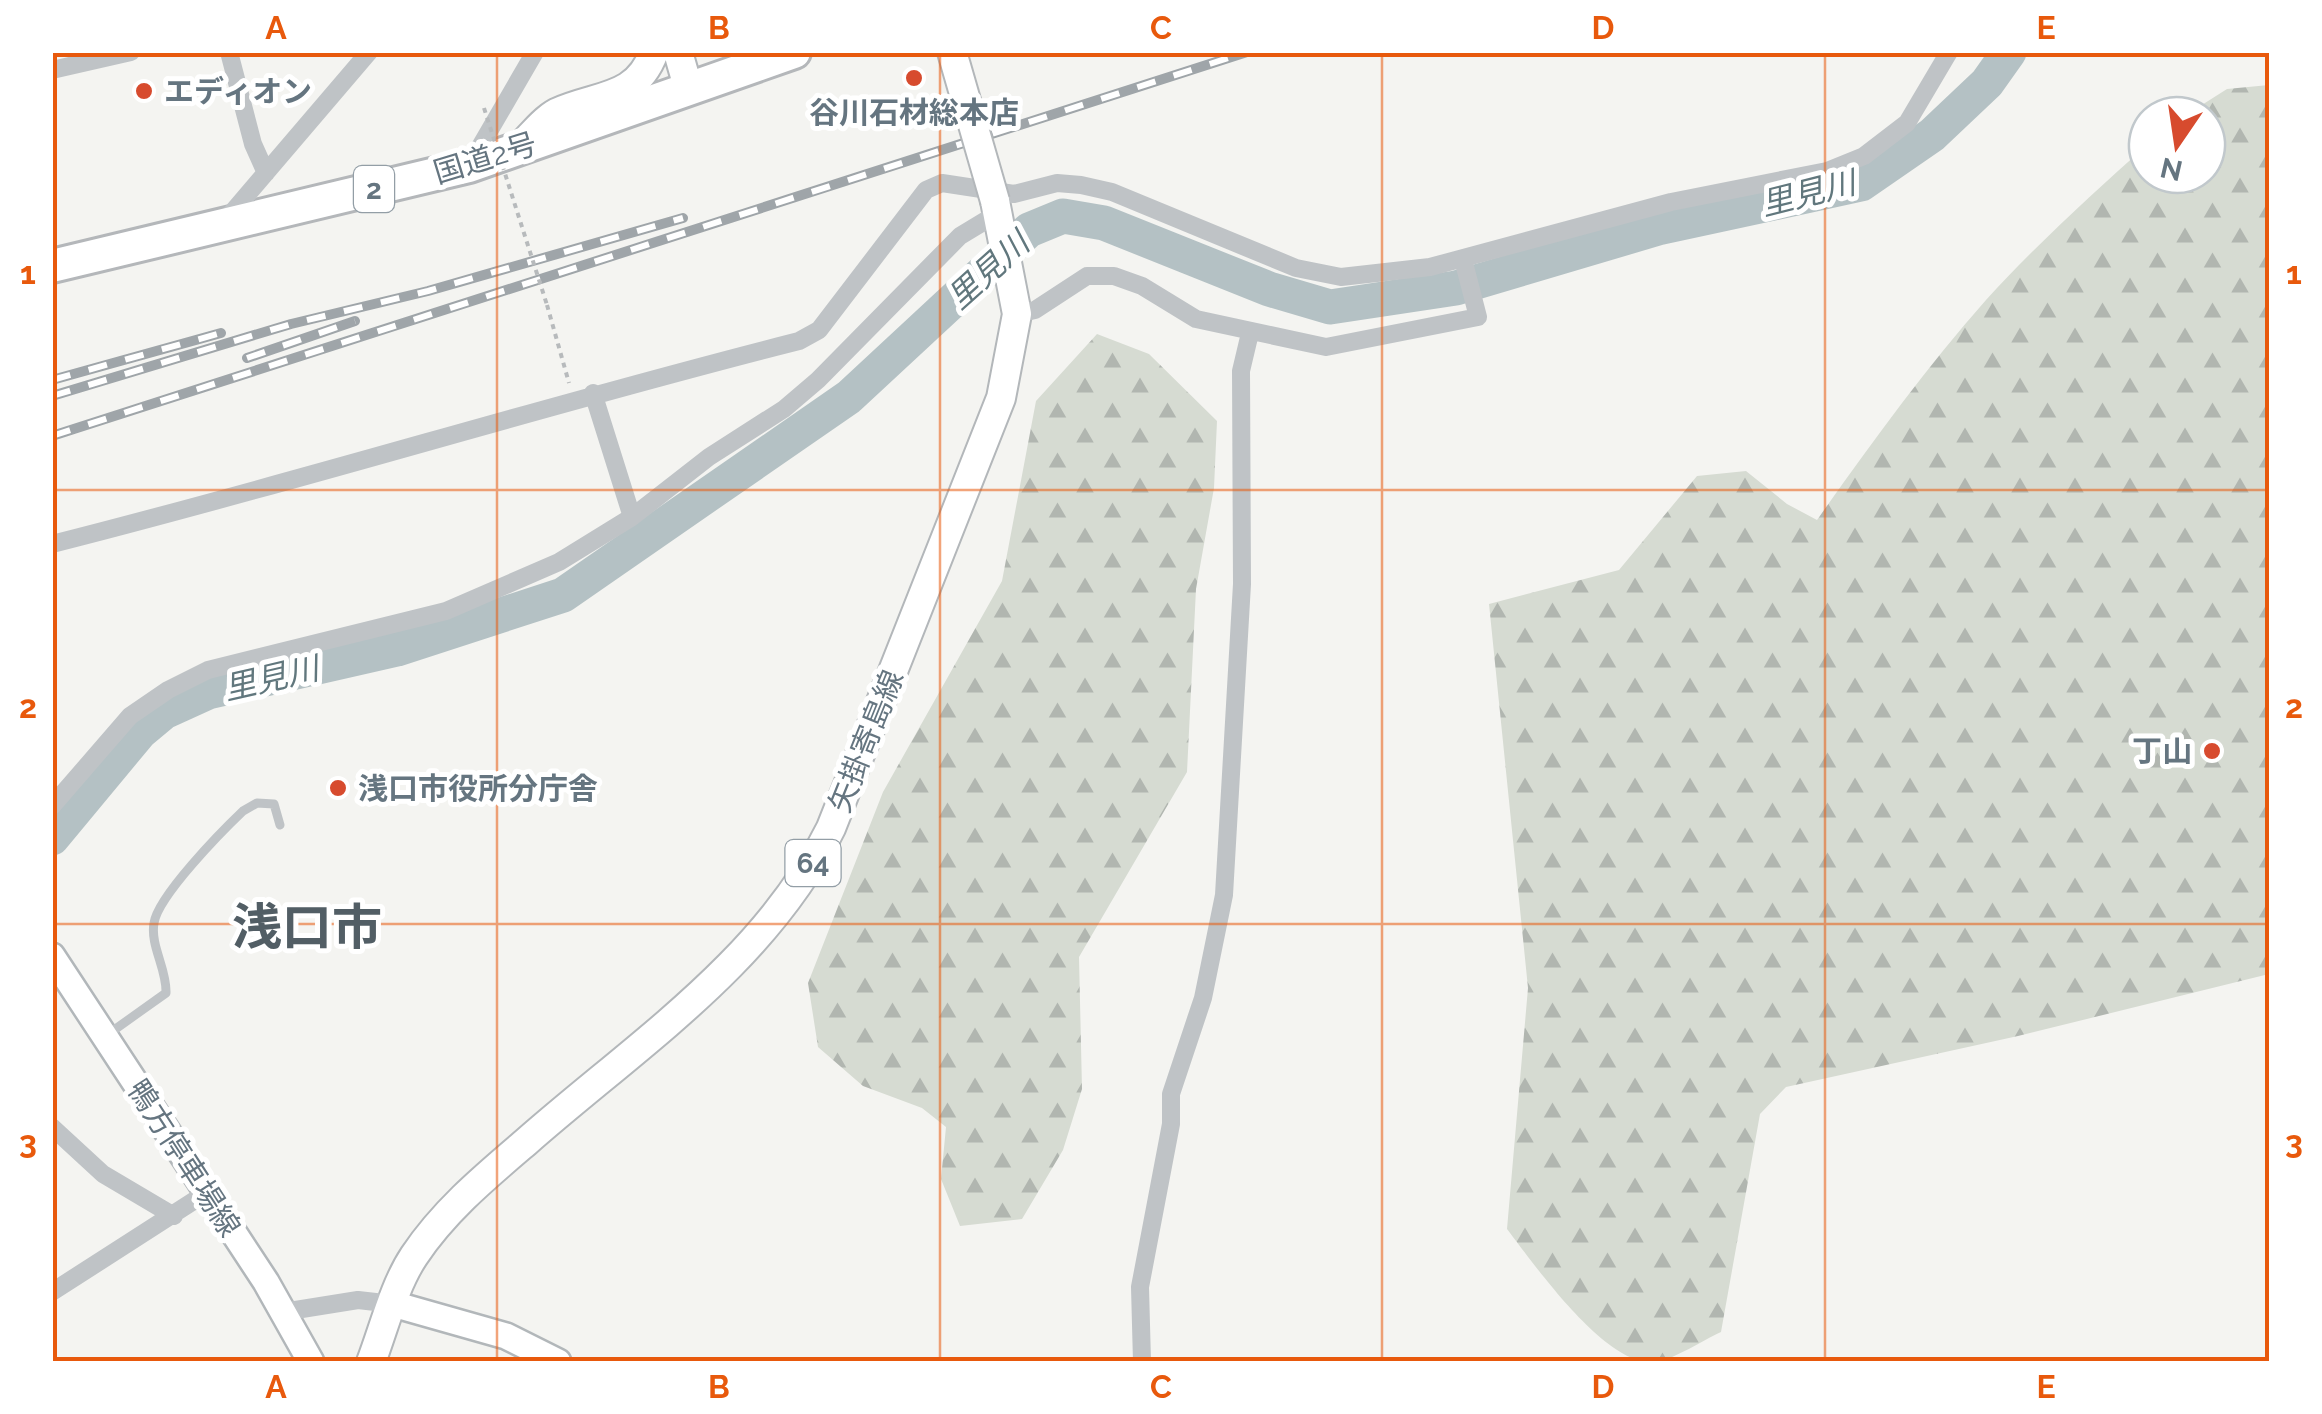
<svg xmlns="http://www.w3.org/2000/svg" width="2322" height="1414" viewBox="0 0 2322 1414" font-family="Raleway,'Noto Sans JP',sans-serif">
<style>
.forest{fill:url(#forest-firs)}
.lines{fill:none;stroke-linecap:round;stroke-linejoin:round}
.river{stroke:#b4c1c4;stroke-width:35}
.secondary-casing{stroke:#b2b7ba;stroke-width:30}
.primary-casing{stroke:#b3b7ba;stroke-width:32}
.highway-casing{stroke:#b4b7ba;stroke-width:38}
.path{stroke:#b7babc;stroke-width:4;stroke-dasharray:5 5;stroke-linecap:butt}
.lane{stroke:#bfc3c6;stroke-width:9}
.street{stroke:#bfc3c6;stroke-width:18}
.secondary{stroke:#fff;stroke-width:25}
.primary{stroke:#fff;stroke-width:28}
.highway{stroke:#fff;stroke-width:32}
.rail-casing{stroke:#9fa5a9;stroke-width:10}
.rail{stroke:#fff;stroke-width:6;stroke-dasharray:19;stroke-linecap:butt}
.primary-bridge-casing{stroke:#b3b7ba;stroke-width:32;stroke-linecap:butt}
.path-bridge{stroke:#b7babc;stroke-width:4;stroke-dasharray:5 5;stroke-linecap:butt}
.primary-bridge{stroke:#fff;stroke-width:28}
.grid{fill:none;stroke:#e8590c;stroke-width:2.5;stroke-opacity:0.55}
.poi-dot{fill:#d74b2e;stroke:#fff;stroke-width:4}
.labels{text-anchor:middle;dominant-baseline:central;stroke-width:10;stroke-linejoin:round;paint-order:stroke}
.shield{fill:#fff;stroke:#939ea6;stroke-width:2.5}
.shield-label{font-size:28px;font-weight:bold;fill:#657580}
.poi-label{font-size:30px;font-weight:bold;fill:#657580;stroke:#fff;text-anchor:start}
.street-label{font-size:30px;fill:#657580;stroke:#fff}
.water-label{font-size:32px;font-style:italic;fill:#61777d;stroke:#fff}
.town-label{font-size:50px;font-weight:bold;fill:#525e65;stroke:#fff}
.neatline{fill:none;stroke:#e8590c;stroke-width:4}
.grid-label{font-size:32px;text-anchor:middle;font-weight:bold;fill:#e8590c}
</style>
<defs>
<pattern id="forest-firs" width="22" height="20" patternUnits="userSpaceOnUse" patternTransform="scale(2.5)"><rect width="22" height="20" fill="#d6dbd2"/><path d="M5 1l3.5 6h-7zM16 11l3.5 6h-7z" fill="#b1b6b0"/></pattern>
</defs>
<rect width="100%" height="100%" fill="#f4f4f1"/>
<path class="forest" d="M 2269,85 L 2269,974 L 2018,1036 L 1786,1087 L 1760,1114 L 1721,1332 C 1701,1341 1677,1358 1656,1362 C 1607,1369 1534,1264 1507,1229 L 1528,988 L 1489,604 L 1619,570 L 1697,476 L 1746,471 L 1787,504 L 1817,520 C 1870,445 1925,369 1986,300 C 2036,245 2092,194 2147,145 L 2147,175 L 2207,175 L 2207,115 L 2186,115 L 2227,89 Z
M 1097,334 L 1149,354 L 1217,421 L 1214,488 L 1196,589 L 1187,772 L 1079,957 L 1082,1089 L 1063,1150 L 1022,1219 L 960,1226 L 941,1179 L 946,1127 L 922,1108 L 863,1086 L 818,1047 L 808,983 L 883,792 L 1002,581 L 1036,401 Z"/>
<g class="lines">
<path class="river" d="M 52,838 L 140,732 L 164,712 L 208,692 L 397,649 L 563,595 L 849,397 L 1029,230 L 1063,216 L 1104,223 L 1269,289 L 1330,307 L 1456,288 L 1658,228 L 1861,184 L 1932,135 L 1987,83 L 2009,52"/>
<g class="secondary-casing">
<path id="secondary" d="M 52,956 L 266,1282 L 311,1362
M 393,1304 L 506,1336 L 558,1362"/>
</g>
<g class="primary-casing">
<path id="primary" d="M 678,52 L 688,87
M 521,146 C 531,136 543,120 556,113 C 597,94 636,101 654,52
M 371,1362 C 384,1328 394,1286 414,1256 C 444,1211 485,1177 526,1142 C 635,1046 765,962 831,828 L 1001,398 L 1017,314 L 995,201"/>
</g>
<g class="highway-casing">
<path id="highway" d="M 52,266 L 469,166 L 794,52"/>
</g>
<path class="path" d="M 547,305 L 569,383"/>
<path class="lane" d="M 107,1035 L 166,993 C 167,969 150,946 154,923 C 158,896 222,831 243,811 L 257,803 L 274,804 L 280,825"/>
<path class="street" d="M 229,52 L 253,144 L 266,173
M 52,70 L 131,52
M 470,164 L 535,52
M 223,223 L 369,52
M 1017,314 L 1035,310 L 1087,276 L 1114,276 L 1142,286 L 1196,319 L 1326,347 L 1478,317 L 1463,259
M 593,393 L 632,517
M 52,544 C 302,481 549,404 799,341 L 819,330 L 926,190 L 942,183 L 1014,194 L 1057,183 L 1081,185 L 1112,192 L 1296,268 L 1341,277 L 1430,267 L 1671,202 L 1827,171 L 1864,156 L 1907,123 L 1949,52
M 52,806 L 130,716 L 168,690 L 208,670 L 446,611 L 559,562 L 632,517 L 709,457 L 784,409 L 818,380 L 960,236 L 998,213
M 52,1127 L 103,1174 L 174,1216
M 52,1292 L 206,1193
M 283,1312 L 358,1300 L 393,1304
M 1142,1362 L 1140,1287 L 1171,1124 L 1171,1094 L 1203,998 L 1224,895 L 1242,584 L 1241,371 L 1250,333"/>
<use href="#secondary" class="secondary"/>
<use href="#primary" class="primary"/>
<use href="#highway" class="highway"/>
<g class="rail-casing">
<path id="rail" d="M 247,358 L 355,321
M 52,380 L 221,333
M 52,396 L 291,324 L 428,291 L 683,218
M 52,436 L 1247,52"/>
</g>
<use href="#rail" class="rail"/>
<g class="primary-bridge-casing">
<path id="primary-bridge" d="M 952,52 L 995,201"/>
</g>
<path class="path-bridge" d="M 484,108 L 547,305"/>
<use href="#primary-bridge" class="primary-bridge"/>
</g>
<path class="grid" d="M 497,52 L 497,1362M 940,52 L 940,1362M 1382,52 L 1382,1362M 1825,52 L 1825,1362M 52,490 L 2270,490M 52,924 L 2270,924"/>
<g class="poi-dot">
<circle cx="914" cy="78" r="10"/>
<circle cx="144" cy="91" r="10"/>
<circle cx="2212" cy="751" r="10"/>
<circle cx="338" cy="788" r="10"/>
</g>
<g class="labels">
<g class="shield">
<rect x="354" y="166" width="40" height="46" rx="8"/>
<rect x="785.5" y="840" width="55" height="46" rx="8"/>
</g>
<g class="shield-label">
<text x="374" y="189">2</text>
<text x="813" y="863">64</text>
</g>
<g class="poi-label">
<text x="164" y="91">エディオン</text>
<text x="914" y="112" text-anchor="middle">谷川石材総本店</text>
<text x="2192" y="751" text-anchor="end">丁山</text>
<text x="358" y="788">浅口市役所分庁舎</text>
</g>
<g class="street-label">
<text transform="translate(485 158) rotate(-17)">国道2号</text>
<text transform="translate(866 741) rotate(-68)">矢掛寄島線</text>
<text transform="translate(184 1158) rotate(57)">鴨方停車場線</text>
</g>
<g class="water-label">
<text transform="translate(1808 193) rotate(-14)">里見川</text>
<text transform="translate(988 270) rotate(-42)">里見川</text>
<text transform="translate(271 678) rotate(-13)">里見川</text>
</g>
<g class="town-label">
<text x="307" y="927">浅口市</text>
</g>
</g>
<rect width="2322" height="1414" fill="none" stroke="#ffffff" stroke-width="110"/>
<g transform="translate(2177 145) rotate(193)"><circle r="48" fill="#ffffff" stroke="#c1c8cc" stroke-width="2.5"/>
<path d="M0-8L18 38L0 25L-18 38Z" fill="#d74b2e"/>
<text y="-15" font-size="28" font-weight="bold" text-anchor="middle" fill="#657580">N</text>
</g>
<rect x="55" y="55" width="2212" height="1304" class="neatline"/>
<g class="grid-label">
<text x="276" y="39">A</text>
<text x="719" y="39">B</text>
<text x="1161" y="39">C</text>
<text x="1603" y="39">D</text>
<text x="2046" y="39">E</text>
<text x="28" y="284">1</text>
<text x="2294" y="284">1</text>
<text x="28" y="718">2</text>
<text x="2294" y="718">2</text>
<text x="28" y="1153">3</text>
<text x="2294" y="1153">3</text>
<text x="276" y="1398">A</text>
<text x="719" y="1398">B</text>
<text x="1161" y="1398">C</text>
<text x="1603" y="1398">D</text>
<text x="2046" y="1398">E</text>
</g>
</svg>
